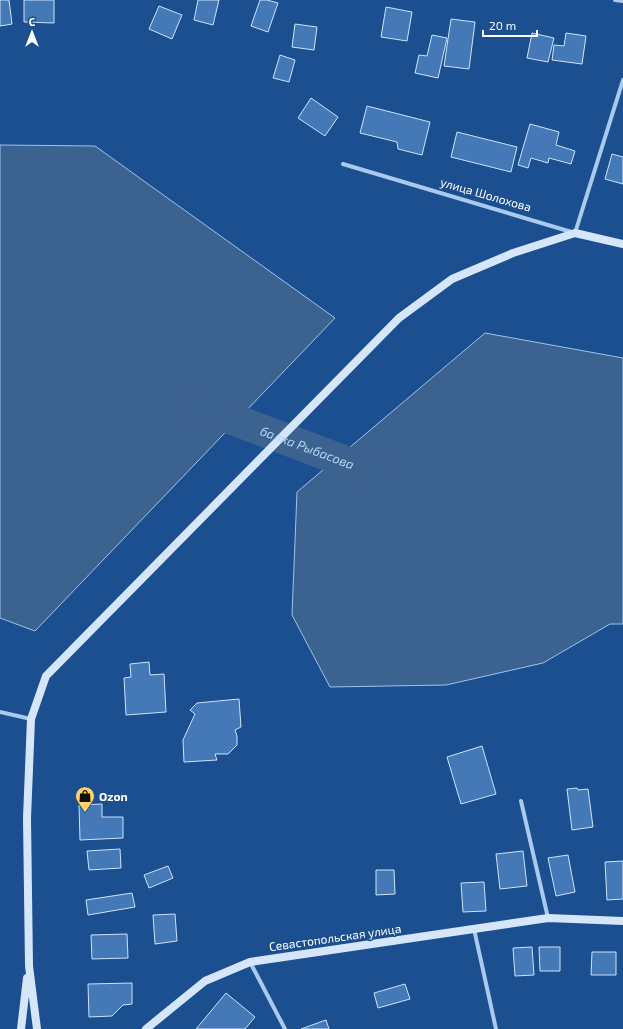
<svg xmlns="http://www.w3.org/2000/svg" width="623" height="1029" viewBox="0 0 623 1029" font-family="'Exo 2',sans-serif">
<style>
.water{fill:#3c6290;stroke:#9cc4f0}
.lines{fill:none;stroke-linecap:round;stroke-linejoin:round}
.river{stroke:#3c6290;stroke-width:32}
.building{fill:#4478b7;stroke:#cfe3fa}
.street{stroke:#a9c9ee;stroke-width:4}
.secondary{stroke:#d6e6fa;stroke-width:8}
.labels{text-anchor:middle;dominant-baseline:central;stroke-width:3.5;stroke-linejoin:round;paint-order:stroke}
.street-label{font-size:12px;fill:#fff;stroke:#1b4f8f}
.poi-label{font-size:12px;font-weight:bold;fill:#fff;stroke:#1b4f8f;text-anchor:start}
.water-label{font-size:13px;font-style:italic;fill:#b5d3f5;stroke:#1b4f8f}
</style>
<rect width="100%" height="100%" fill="#1b4f8f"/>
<path class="water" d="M 0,145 L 95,146 L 335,318 L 35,631 L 0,618 Z
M 485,333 L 623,358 L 623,624 L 610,624 L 543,663 L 446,685 L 330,687 L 292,615 L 297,492 Z"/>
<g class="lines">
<path class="river" id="s1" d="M 195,405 L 378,474"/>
</g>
<path class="building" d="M 0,0 L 9,0 L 12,24 L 0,26 Z
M 24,0 L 54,0 L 54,23 L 24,22 Z
M 198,0 L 219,0 L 213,25 L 194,20 Z
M 260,0 L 267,0 L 278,3 L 268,32 L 251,26 Z
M 159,6 L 182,15 L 172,39 L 149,29 Z
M 386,7 L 412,12 L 407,41 L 381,37 Z
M 451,19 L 475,22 L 469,69 L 444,66 Z
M 295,24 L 317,27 L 314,50 L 292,47 Z
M 532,33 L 554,38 L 548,62 L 527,58 Z
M 566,33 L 586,36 L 582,64 L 552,60 L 554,45 L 564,46 Z
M 432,35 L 447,38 L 438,78 L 415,73 L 419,55 L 427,56 Z
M 280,55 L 295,60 L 289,82 L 273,78 Z
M 311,98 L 338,117 L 325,136 L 298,118 Z
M 367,106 L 430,122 L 422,155 L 398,149 L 397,142 L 360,133 Z
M 530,124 L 559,132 L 556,145 L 575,151 L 571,164 L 549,158 L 548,163 L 531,158 L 528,168 L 518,165 Z
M 457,132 L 517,147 L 511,172 L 451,157 Z
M 612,154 L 623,157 L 623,184 L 605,179 Z
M 149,662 L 150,675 L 164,674 L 166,712 L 126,715 L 124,678 L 131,677 L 130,664 Z
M 239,699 L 241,727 L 235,730 L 237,736 L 237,745 L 228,754 L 215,754 L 217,760 L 184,762 L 183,740 L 195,714 L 190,710 L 197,703 Z
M 482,746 L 496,794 L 461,804 L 447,757 Z
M 577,788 L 578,790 L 588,789 L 593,827 L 572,830 L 567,789 Z
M 102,804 L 102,817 L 123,817 L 123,838 L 80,840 L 79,805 Z
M 120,849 L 121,868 L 89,870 L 87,851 Z
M 523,851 L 527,886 L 500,889 L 496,854 Z
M 568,855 L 575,892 L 556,896 L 548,858 Z
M 623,861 L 623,899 L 607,900 L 605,862 Z
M 168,866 L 173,878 L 149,888 L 144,875 Z
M 376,870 L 394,870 L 395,894 L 376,895 Z
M 484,882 L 486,911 L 463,912 L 461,883 Z
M 132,893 L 135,907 L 88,915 L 86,900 Z
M 175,914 L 177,941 L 155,944 L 153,915 Z
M 127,934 L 128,958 L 92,959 L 91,935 Z
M 532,947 L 534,975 L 515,976 L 513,948 Z
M 539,947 L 560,947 L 560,971 L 540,971 Z
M 592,952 L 616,952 L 616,975 L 591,975 Z
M 132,983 L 132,1004 L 123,1005 L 112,1016 L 89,1017 L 88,984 Z
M 405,984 L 410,999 L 378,1008 L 374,993 Z
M 226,993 L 255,1017 L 245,1029 L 196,1029 Z
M 326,1020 L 329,1029 L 301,1029 Z"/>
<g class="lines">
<path class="street" d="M 615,0 L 623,1
M 343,164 L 575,233 L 623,80
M 0,712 L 31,719
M 521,801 L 548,918
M 474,929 L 496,1029
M 250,962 L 285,1029"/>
<path class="secondary" d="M 21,1029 L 27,978
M 37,1029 L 29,966 L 27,818 L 31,719 L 46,676 L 399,318 L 452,279 L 513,253 L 575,233 L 623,244
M 146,1029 L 205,981 L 250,962 L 548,918 L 623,921"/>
</g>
<defs>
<g id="shop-pin" transform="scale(1)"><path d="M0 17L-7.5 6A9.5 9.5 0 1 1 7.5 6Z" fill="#ffd166" stroke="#1b4f8f"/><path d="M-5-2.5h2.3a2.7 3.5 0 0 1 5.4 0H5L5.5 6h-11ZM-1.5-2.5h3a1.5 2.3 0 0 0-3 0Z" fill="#111"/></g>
</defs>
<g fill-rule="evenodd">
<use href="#shop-pin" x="85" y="796"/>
</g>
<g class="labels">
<g class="street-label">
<text transform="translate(486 194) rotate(16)">улица Шолохова</text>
<text transform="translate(335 937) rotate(-8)">Севастопольская улица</text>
</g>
<g class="poi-label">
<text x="99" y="796">Ozon</text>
</g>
<g class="water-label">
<text stroke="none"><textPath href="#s1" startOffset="120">балка Рыбасова</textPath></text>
</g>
</g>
<g transform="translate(32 32)" stroke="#1b4f8f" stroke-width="3" paint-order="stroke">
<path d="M0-3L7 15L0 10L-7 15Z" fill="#ffffff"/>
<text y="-6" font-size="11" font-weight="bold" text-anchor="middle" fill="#ffffff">С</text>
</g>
<path d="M483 30v6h54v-6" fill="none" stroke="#ffffff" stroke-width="2"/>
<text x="489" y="30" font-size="12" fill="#ffffff" stroke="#1b4f8f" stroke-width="3" paint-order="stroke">20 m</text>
</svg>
